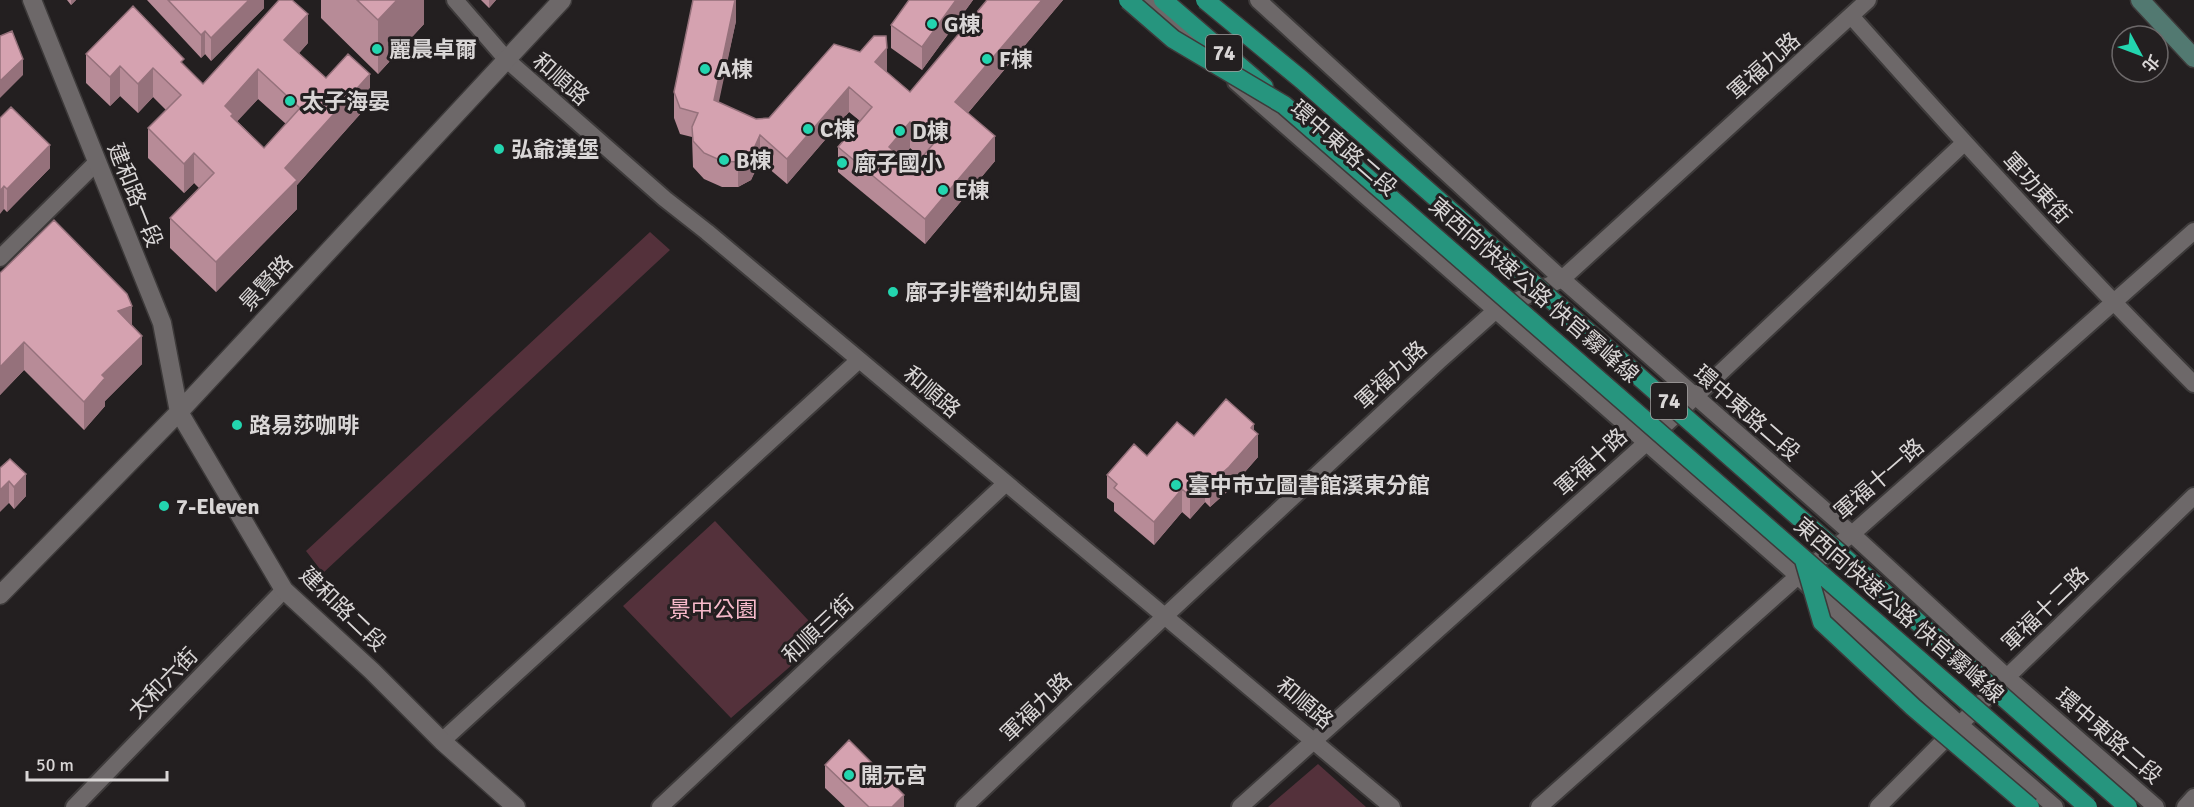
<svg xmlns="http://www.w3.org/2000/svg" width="2194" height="807" viewBox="0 0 2194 807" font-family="Signika,'Noto Sans TC',sans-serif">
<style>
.green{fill:#54313b}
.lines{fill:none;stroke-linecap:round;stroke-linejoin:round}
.minor-casing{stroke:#3d3a3a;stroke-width:20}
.tertiary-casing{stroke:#3d3a3a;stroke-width:21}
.secondary-casing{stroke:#3d3a3a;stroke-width:21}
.trunk-casing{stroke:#3d3a3a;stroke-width:21}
.minor{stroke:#6d6869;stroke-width:16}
.tertiary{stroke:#6d6869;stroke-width:18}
.secondary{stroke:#527971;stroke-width:18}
.trunk{stroke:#26957e;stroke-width:18}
.trunk-bridge-casing{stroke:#3d3a3a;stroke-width:21;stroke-linecap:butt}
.trunk-bridge{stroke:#26957e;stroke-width:18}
.wall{fill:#b78b97;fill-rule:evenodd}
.shaded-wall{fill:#95717b}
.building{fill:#d5a2b0;stroke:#95717b;stroke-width:1.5;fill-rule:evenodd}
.poi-dot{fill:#23d5af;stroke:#231f20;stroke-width:2}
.labels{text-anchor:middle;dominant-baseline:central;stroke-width:6;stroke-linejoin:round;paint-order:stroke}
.shield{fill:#231f20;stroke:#a29f9f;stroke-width:1.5}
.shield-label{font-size:21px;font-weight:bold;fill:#d9d6d6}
.poi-label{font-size:22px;font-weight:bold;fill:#d9d6d6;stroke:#231f20;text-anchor:start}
.street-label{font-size:22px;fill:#d9d6d6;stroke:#231f20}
.park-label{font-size:22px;fill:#f8bacb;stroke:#231f20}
</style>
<rect width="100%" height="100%" fill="#231f20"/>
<path class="green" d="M 650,232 L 670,250 L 323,573 L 306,551 Z
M 715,521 L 824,637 L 731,718 L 623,606 Z
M 1318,764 L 1366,807 L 1268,807 Z"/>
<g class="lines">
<g class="minor-casing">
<path id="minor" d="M 455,0 L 507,60 L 665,199 L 707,232 L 1392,807
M 1143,0 L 1196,47
M 1258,0 L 1562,279 L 1852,534 L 2007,677 L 2156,807
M 1852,17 C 1963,142 2076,266 2194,384
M 1236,82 L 1789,568 L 1958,723 L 2055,807
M 0,258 L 96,163
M 442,741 L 859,360
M 74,807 L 284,590
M 660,807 L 1006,483
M 964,807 L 1165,616 L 1439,361 L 1495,311 L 1562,279 L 1868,0
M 1240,807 L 1646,443 L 1964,143
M 1539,807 L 1798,576 L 1852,534 L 2194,231
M 1878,807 L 2007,677 L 2194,496
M 2185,807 L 2194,797"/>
</g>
<g class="tertiary-casing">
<path id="tertiary" d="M 32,0 L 162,323 L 179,412 L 284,590 L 372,671 L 442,741 L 516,807
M 0,595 L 179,412 L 562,0"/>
</g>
<g class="secondary-casing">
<path id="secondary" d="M 2140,0 L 2194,58"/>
</g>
<g class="trunk-casing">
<path id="trunk" d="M 1163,0 L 1264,87"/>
</g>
<use href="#minor" class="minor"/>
<use href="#tertiary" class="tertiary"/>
<use href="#secondary" class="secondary"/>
<use href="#trunk" class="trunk"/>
<g class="trunk-bridge-casing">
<path id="trunk-bridge" d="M 1128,0 L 1173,39 L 1284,105 L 2088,807
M 1205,0 L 1302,80 L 2128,807
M 1804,560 L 1822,622 L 1913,707 L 2030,807"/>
</g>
<use href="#trunk-bridge" class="trunk-bridge"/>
</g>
<path class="wall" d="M 67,0 L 76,0 L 71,5 Z
M 147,0 L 264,0 L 264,8 L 211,61 L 205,54 L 201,58 Z
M 321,0 L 424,0 L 424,24 L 378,74 L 321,18 Z
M 481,0 L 496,0 L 489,8 Z
M 736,0 L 736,21 L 718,102 L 756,119 L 769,118 L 887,72 L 910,92 L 987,0 L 1063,0 L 968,113 L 995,161 L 925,244 L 838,172 L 838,147 L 860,121 L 849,112 L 787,184 L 760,161 L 751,180 L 738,187 L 722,187 L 704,179 L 693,167 L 692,137 L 680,134 L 674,118 L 674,92 ZM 910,148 L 922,158 L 913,168 L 901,158 Z
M 909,0 L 973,0 L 922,70 L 891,48 L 891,25 Z
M 308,43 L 299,53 L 326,78 L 370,103 L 297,185 L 297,209 L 216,292 L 170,248 L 170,218 L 199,188 L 194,183 L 184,193 L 148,158 L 148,128 L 166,110 L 153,97 L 138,113 L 120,96 L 110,106 L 86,83 L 86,54 L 184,65 L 203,84 ZM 258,99 L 286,124 L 264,148 L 237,121 Z
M 0,118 L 50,168 L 7,212 L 4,209 Z
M 0,273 L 132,326 L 142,364 L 105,401 L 105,406 L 84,430 L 24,370 L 0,395 Z
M 1254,431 L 1258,457 L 1229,490 L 1210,507 L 1205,502 L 1190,519 L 1182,512 L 1154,545 L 1114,511 L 1114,503 L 1107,498 L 1107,475 L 1147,456 Z
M 0,468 L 26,496 L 14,509 L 9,503 Z
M 825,765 L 904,807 L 845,807 L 825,788 Z"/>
<path class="shaded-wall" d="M 71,0 L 76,0 L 71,5 Z
M 249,0 L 264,0 L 264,8 L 211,61 L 211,38 Z
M 397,0 L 424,0 L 424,24 L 378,74 L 378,20 Z
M 489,0 L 496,0 L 489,8 Z
M 735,0 L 736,0 L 736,21 L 714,125 L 714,100 Z
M 956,0 L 973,0 L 922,70 L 922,47 Z
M 1042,0 L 1063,0 L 955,128 L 955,102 Z
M 308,14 L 308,43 L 284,70 L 284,40 Z
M 205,31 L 205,54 L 201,58 L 201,35 Z
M 887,48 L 887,74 L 875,62 Z
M 23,59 L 23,75 L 0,98 L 0,81 Z
M 120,66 L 120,96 L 110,106 L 110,77 Z
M 153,68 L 153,97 L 138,113 L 138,84 Z
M 258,69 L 258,99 L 233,126 L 225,106 Z
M 370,74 L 370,103 L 297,185 L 297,209 L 216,292 L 216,262 L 285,168 Z
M 849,87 L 849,112 L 787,184 L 787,159 Z
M 910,122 L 910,148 L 889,173 L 889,147 Z
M 760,135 L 760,161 L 751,180 L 738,187 L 738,162 Z
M 995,136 L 995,161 L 925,244 L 925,219 Z
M 50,145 L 50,168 L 7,212 L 7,189 Z
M 194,153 L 194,183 L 184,193 L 184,164 Z
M 4,186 L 4,209 L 0,214 L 0,191 Z
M 132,306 L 132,334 L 118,311 Z
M 142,336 L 142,364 L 105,401 L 105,406 L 84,430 L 84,402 L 102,375 Z
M 24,342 L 24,370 L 0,395 L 0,367 Z
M 1254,424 L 1254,438 L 1258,434 L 1258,457 L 1229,490 L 1210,507 L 1210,484 Z
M 26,474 L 26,496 L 14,509 L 14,487 Z
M 1205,479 L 1205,502 L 1190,519 L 1190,496 Z
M 9,481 L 9,503 L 0,512 L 0,490 Z
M 1182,489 L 1182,512 L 1154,545 L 1154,522 Z
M 904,795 L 904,807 L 892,807 Z"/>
<path class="building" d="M 168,0 L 249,0 L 211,38 L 205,31 L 201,35 Z
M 279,0 L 292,0 L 308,14 L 284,40 L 326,78 L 348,54 L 370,74 L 285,168 L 297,180 L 216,262 L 170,218 L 214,173 L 194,153 L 184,164 L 148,128 L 181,95 L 153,68 L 138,84 L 120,66 L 110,77 L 86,54 L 133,6 L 184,59 L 181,62 L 203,84 ZM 258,69 L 300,108 L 264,148 L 231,116 L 233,114 L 225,106 Z
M 357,0 L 397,0 L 378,20 Z
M 693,0 L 735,0 L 714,100 L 756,119 L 769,118 L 834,44 L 860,52 L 874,36 L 886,36 L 887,48 L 875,62 L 910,92 L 987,0 L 1042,0 L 955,102 L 995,136 L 925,219 L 838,147 L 872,107 L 849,87 L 787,159 L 760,135 L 751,155 L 738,162 L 722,161 L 704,153 L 693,141 L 692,127 L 698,113 L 680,108 L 674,92 ZM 910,122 L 934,143 L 913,168 L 889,147 Z
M 909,0 L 956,0 L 922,47 L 891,25 Z
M 12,31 L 23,59 L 0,81 L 0,36 Z
M 11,107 L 50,145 L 7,189 L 4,186 L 0,191 L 0,118 Z
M 54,220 L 127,294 L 132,306 L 118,311 L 142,336 L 102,375 L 105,378 L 84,402 L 24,342 L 0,367 L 0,273 Z
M 1226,399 L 1254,424 L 1251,428 L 1258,434 L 1229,467 L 1210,484 L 1205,479 L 1190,496 L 1182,489 L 1154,522 L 1114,488 L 1117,484 L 1107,475 L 1134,444 L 1147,456 L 1177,422 L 1194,436 Z
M 10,459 L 26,474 L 14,487 L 9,481 L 0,490 L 0,468 Z
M 849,740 L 904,795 L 892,807 L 869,807 L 825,765 Z"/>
<g class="poi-dot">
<circle cx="932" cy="24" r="6"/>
<circle cx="377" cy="49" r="6"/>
<circle cx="987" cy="59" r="6"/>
<circle cx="705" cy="69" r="6"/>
<circle cx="290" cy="101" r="6"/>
<circle cx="808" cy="129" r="6"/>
<circle cx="900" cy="131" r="6"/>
<circle cx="499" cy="149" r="6"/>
<circle cx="724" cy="160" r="6"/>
<circle cx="842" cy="163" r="6"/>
<circle cx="943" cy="190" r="6"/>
<circle cx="893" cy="292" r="6"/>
<circle cx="237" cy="425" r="6"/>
<circle cx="1176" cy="485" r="6"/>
<circle cx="164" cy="506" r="6"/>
<circle cx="849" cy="775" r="6"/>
</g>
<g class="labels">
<g class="shield">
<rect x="1206" y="35" width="36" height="36" rx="4.5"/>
<rect x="1651" y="383" width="36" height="36" rx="4.5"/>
</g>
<g class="shield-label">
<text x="1224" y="53">74</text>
<text x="1669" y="401">74</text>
</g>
<g class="poi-label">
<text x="944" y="24">G棟</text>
<text x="389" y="49">麗晨卓爾</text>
<text x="999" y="59">F棟</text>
<text x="717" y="69">A棟</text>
<text x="302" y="101">太子海晏</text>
<text x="820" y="129">C棟</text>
<text x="912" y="131">D棟</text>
<text x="511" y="149">弘爺漢堡</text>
<text x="736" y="160">B棟</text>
<text x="854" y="163">廍子國小</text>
<text x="955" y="190">E棟</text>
<text x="905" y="292">廍子非營利幼兒園</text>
<text x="249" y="425">路易莎咖啡</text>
<text x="1188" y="485">臺中市立圖書館溪東分館</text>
<text x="176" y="506">7-Eleven</text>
<text x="861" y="775">開元宮</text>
</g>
<g class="street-label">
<text transform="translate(1764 66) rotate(-42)">軍福九路</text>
<text transform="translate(561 79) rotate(41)">和順路</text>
<text transform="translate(1344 148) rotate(41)">環中東路二段</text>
<text transform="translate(2037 188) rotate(47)">軍功東街</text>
<text transform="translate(135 195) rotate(68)">建和路一段</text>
<text transform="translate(266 283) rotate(-47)">景賢路</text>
<text transform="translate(1534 290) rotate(41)">東西向快速公路 快官霧峰線</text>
<text transform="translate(1391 375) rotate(-43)">軍福九路</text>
<text transform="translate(932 392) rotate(40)">和順路</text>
<text transform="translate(1747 413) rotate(41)">環中東路二段</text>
<text transform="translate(1591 462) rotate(-42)">軍福十路</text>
<text transform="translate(1879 479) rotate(-41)">軍福十一路</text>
<text transform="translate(343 609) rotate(44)">建和路二段</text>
<text transform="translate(2045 609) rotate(-44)">軍福十二路</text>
<text transform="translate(1899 610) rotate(41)">東西向快速公路 快官霧峰線</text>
<text transform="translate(818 629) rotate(-43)">和順三街</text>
<text transform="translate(163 683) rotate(-46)">太和六街</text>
<text transform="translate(1305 703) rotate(40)">和順路</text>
<text transform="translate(1036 707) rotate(-44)">軍福九路</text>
<text transform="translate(2109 736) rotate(41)">環中東路二段</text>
</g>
<g class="park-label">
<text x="713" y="609">景中公園</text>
</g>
</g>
<g transform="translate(2140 54) rotate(131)"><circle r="28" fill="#231f20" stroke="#6c6869" stroke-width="1.5"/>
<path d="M0-4.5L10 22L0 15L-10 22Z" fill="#23d5af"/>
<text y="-9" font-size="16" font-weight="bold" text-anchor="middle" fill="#d9d6d6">北</text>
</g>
<path d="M27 771v9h140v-9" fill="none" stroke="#d9d6d6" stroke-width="3"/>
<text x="36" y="771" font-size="18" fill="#d9d6d6" stroke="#231f20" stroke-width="4.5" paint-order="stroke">50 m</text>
</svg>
